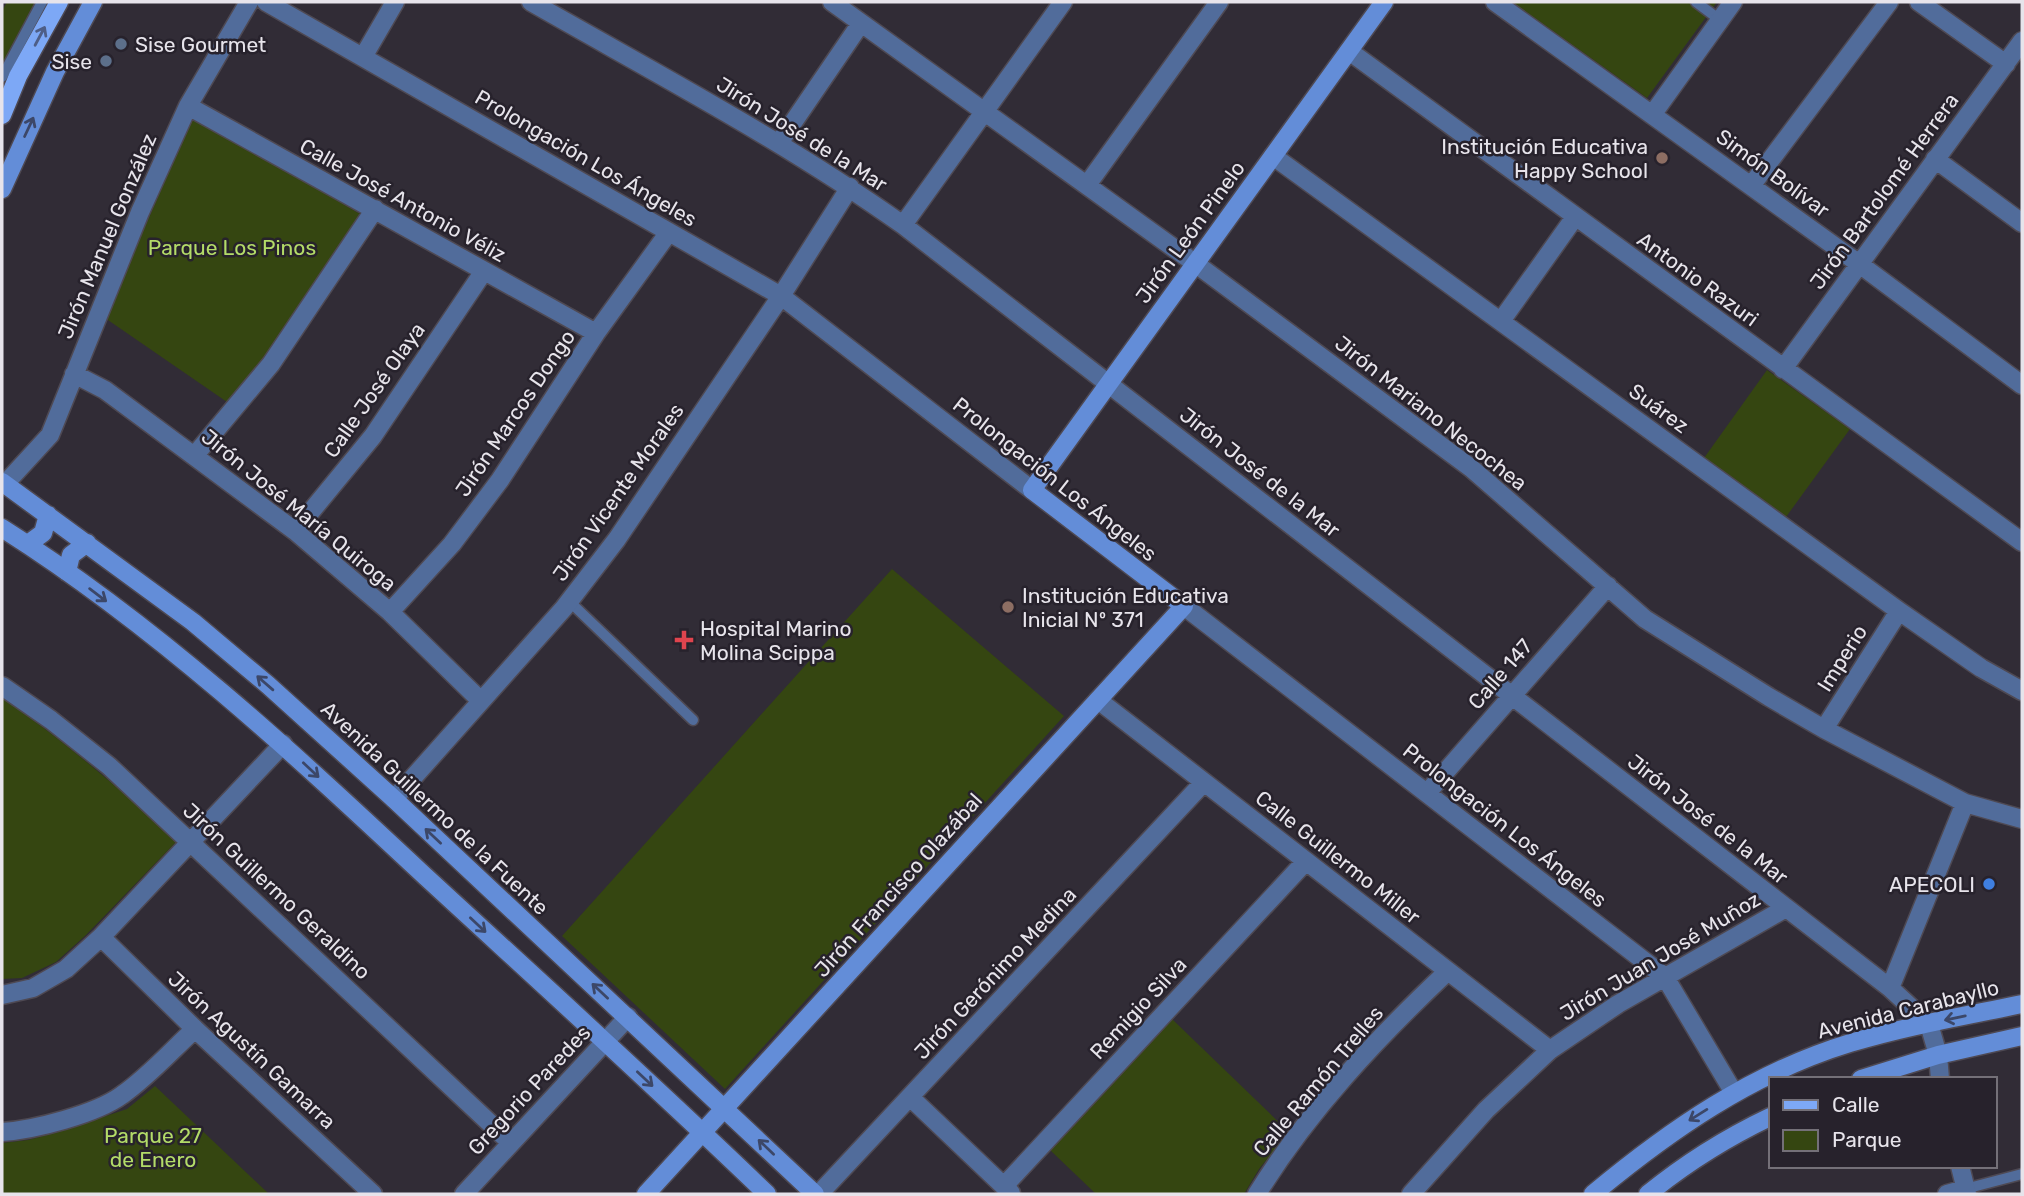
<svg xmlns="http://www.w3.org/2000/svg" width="2024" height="1196" viewBox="0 0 2024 1196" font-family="Rubik,sans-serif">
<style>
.green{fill:#354611}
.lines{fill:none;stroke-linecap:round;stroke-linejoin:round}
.lane-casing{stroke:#4e4953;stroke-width:13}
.street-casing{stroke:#4e4953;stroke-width:21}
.secondary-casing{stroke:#4e4953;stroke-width:21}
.primary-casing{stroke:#4e4953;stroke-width:21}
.lane{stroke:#516c9b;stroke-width:10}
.street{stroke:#516c9b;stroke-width:18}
.secondary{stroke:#638dd8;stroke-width:18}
.primary{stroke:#7da8f6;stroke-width:18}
.oneway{stroke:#4e5e87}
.oneway2{stroke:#3c4768}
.service-dot{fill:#5c6f8a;stroke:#27222c;stroke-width:2.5}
.education-dot{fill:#8d6e63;stroke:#27222c;stroke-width:2.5}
.health-dot{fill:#e0444e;stroke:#27222c;stroke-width:2.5}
.shop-dot{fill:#3f7fe0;stroke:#27222c;stroke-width:2.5}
.labels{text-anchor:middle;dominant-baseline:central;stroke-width:5;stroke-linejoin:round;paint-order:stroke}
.poi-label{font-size:21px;fill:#e7e4eb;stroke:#27222c;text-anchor:start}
.street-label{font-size:21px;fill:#e7e4eb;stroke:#27222c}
.park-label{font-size:21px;fill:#b3db68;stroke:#27222c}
</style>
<rect width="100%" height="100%" fill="#312c36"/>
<path class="green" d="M 7,2 L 35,2 L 2,64 L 2,11 Z
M 1512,2 L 1717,2 L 1647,98 Z
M 193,117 L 362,215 L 262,362 L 227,402 L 105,318 Z
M 1767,370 L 1850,429 L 1786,517 L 1704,458 Z
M 892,569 L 1064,716 L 725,1089 L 562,936 Z
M 2,698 C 65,741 121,790 177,841 L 86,935 L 56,962 L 22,978 L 2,979 Z
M 1172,1019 L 1289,1132 L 1259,1169 L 1244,1194 L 1096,1194 L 1050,1150 Z
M 155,1086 L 269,1194 L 2,1194 L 2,1143 L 28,1140 L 55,1133 L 127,1109 Z"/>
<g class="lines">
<g class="lane-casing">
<path id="lane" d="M 1696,2 L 1720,20
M 2,77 L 42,2
M 569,601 L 693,720
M 1965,1189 L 2022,1174"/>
</g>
<g class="street-casing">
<path id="street" d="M 266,2 L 781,296 L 1032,490
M 531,2 C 657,74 785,141 903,225 L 1890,988 L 1929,1024 L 1938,1055 L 1940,1079
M 832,2 L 1196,264 L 1471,468 L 1645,619 L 1769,697 L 1824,729 L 1965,803 L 2022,819
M 1495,2 L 1858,263 L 2022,385
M 1919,2 L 2006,64
M 1349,51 L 2022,542
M 363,57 L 395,2
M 188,106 L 596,333
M 1652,115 L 1733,2
M 779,143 L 861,23
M 1273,156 L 1899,611 L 1981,668 L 2022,691
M 1935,159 L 2022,223
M 1087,185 L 1219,2
M 1751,186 L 1889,2
M 903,225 L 1063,2
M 1501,321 L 1575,217
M 1783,369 L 2022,41
M 74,374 L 105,390 L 295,531 L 390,612 L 481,701
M 195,455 L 271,364 L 375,209
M 5,484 L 50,435 L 140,212 L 188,106 L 249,2
M 295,531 L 373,436 L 484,271
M 1184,606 L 1665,977 L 1734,1093
M 390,612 L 452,544 L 500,480 L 596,333 L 669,232
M 2,686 L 51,720 L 109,766 L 510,1142
M 1098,700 L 1550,1050
M 1824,729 L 1899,611
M 1427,793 L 1608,586
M 394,799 L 564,608 L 617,539 L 781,296 L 850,187
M 101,937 L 195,1029 L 373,1194
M 1890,988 L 1965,803
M 2,995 L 33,988 L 66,969 L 101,937 L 283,744
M 910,1097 L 1011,1193
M 2,1132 C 34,1130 96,1114 122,1095 C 148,1077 171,1051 195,1029
M 1960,1166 L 1967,1194
M 1004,1186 L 1306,861
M 464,1194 L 628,1017
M 819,1194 L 1204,782
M 1257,1194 C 1308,1111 1377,1038 1448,971
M 1411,1194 L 1486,1110 L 1550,1050 L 1618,1004 L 1786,908
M 1947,1194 L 1965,1189"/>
</g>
<g class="secondary-casing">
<path id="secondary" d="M 2,189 L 55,72 L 93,2
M 2,482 L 193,622 L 268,685 L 394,799 L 815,1194
M 2,528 C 157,626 292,752 426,877 C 540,982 655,1086 767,1194
M 28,544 L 43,533 L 48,515
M 67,572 L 71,555 L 87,543
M 1861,1079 L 1938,1055 L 2022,1036
M 646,1194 L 1184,606 L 1032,490 L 1384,2
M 1593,1194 C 1670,1130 1752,1073 1850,1043 C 1906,1026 1965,1016 2022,1004
M 1648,1194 C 1686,1163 1726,1138 1770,1117"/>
</g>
<g class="primary-casing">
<path id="primary" d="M 2,115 L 18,76 L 59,2"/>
</g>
<use href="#lane" class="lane"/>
<use href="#street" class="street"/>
<use href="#secondary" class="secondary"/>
<use href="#primary" class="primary"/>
</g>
<defs><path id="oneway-shaft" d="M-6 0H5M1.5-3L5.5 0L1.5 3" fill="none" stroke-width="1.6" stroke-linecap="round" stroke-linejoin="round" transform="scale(1.75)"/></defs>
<use class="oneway" href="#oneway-shaft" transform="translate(40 36) rotate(-62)"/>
<g class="oneway2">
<use href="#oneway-shaft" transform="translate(29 127) rotate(-65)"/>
<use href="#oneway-shaft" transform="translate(98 595) rotate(37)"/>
<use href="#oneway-shaft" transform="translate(265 683) rotate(-139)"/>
<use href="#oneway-shaft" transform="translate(311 770) rotate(43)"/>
<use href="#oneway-shaft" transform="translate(433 836) rotate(-137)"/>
<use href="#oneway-shaft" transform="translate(478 925) rotate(43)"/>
<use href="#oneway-shaft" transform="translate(600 991) rotate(-137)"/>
<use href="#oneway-shaft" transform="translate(1955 1018) rotate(168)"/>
<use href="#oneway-shaft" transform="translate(645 1079) rotate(43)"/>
<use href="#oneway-shaft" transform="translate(1698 1115) rotate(148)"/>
<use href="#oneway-shaft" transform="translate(766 1147) rotate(-136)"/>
</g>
<g class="service-dot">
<circle cx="121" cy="44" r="7"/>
<circle cx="106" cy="61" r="7"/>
</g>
<g class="education-dot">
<circle cx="1662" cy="158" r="7"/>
<circle cx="1008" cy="607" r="7"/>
</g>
<path class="health-dot" d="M680.5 629.5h7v7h7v7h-7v7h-7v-7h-7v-7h7z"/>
<circle class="shop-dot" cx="1989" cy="884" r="7"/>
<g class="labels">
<g class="poi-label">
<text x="135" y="44">Sise Gourmet</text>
<text x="92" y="61" text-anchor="end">Sise</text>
<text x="1648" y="146" text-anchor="end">Institución Educativa<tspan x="1648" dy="24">Happy School</tspan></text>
<text x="1022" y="595">Institución Educativa<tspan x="1022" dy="24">Inicial Nº 371</tspan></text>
<text x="700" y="628">Hospital Marino<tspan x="700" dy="24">Molina Scippa</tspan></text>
<text x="1975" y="884" text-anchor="end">APECOLI</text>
</g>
<g class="street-label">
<text transform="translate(802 134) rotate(32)">Jirón José de la Mar</text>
<text transform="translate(586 158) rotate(30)">Prolongación Los Ángeles</text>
<text transform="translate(1773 173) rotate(36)">Simón Bolívar</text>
<text transform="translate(1884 191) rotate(-54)">Jirón Bartolomé Herrera</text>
<text transform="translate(403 200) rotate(29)">Calle José Antonio Véliz</text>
<text transform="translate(1190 232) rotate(-54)">Jirón León Pinelo</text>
<text transform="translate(107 236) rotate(-67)">Jirón Manuel González</text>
<text transform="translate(1698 279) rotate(36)">Antonio Razuri</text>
<text transform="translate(374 390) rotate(-55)">Calle José Olaya</text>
<text transform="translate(1659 408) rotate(36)">Suárez</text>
<text transform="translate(515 413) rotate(-56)">Jirón Marcos Dongo</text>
<text transform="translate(1431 413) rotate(38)">Jirón Mariano Necochea</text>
<text transform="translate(1260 472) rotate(38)">Jirón José de la Mar</text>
<text transform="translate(1055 479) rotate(38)">Prolongación Los Ángeles</text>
<text transform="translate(618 492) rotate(-55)">Jirón Vicente Morales</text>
<text transform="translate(299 510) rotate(39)">Jirón José María Quiroga</text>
<text transform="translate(1842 658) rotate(-58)">Imperio</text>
<text transform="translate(1500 674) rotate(-49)">Calle 147</text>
<text transform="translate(435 808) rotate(43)">Avenida Guillermo de la Fuente</text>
<text transform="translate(1708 819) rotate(38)">Jirón José de la Mar</text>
<text transform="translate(1505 825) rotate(38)">Prolongación Los Ángeles</text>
<text transform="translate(1338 857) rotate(38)">Calle Guillermo Miller</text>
<text transform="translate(898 885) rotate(-48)">Jirón Francisco Olazábal</text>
<text transform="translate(277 891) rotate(43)">Jirón Guillermo Geraldino</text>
<text transform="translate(1660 956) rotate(-31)">Jirón Juan José Muñoz</text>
<text transform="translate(995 973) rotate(-47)">Jirón Gerónimo Medina</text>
<text transform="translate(1138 1008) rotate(-47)">Remigio Silva</text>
<text transform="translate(1908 1009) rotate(-14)">Avenida Carabayllo</text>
<text transform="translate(252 1050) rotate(43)">Jirón Agustín Gamarra</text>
<text transform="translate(1318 1081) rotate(-50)">Calle Ramón Trelles</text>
<text transform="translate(529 1090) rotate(-47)">Gregorio Paredes</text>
</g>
<g class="park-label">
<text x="232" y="247">Parque Los Pinos</text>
<text x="153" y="1135">Parque 27<tspan x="153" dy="24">de Enero</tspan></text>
</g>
</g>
<rect width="2024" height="1196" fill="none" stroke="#e7e4eb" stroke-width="7"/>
<rect x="1769" y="1077" width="228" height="91" fill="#27222c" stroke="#747078" stroke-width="2"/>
<rect x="1783" y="1100" width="35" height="10" fill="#7da8f6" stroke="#747078" stroke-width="2"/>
<text x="1832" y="1112" font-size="21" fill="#e7e4eb">Calle</text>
<rect x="1783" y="1130" width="35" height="21" fill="#354611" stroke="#747078" stroke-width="2"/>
<text x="1832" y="1147" font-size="21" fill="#e7e4eb">Parque</text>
</svg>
